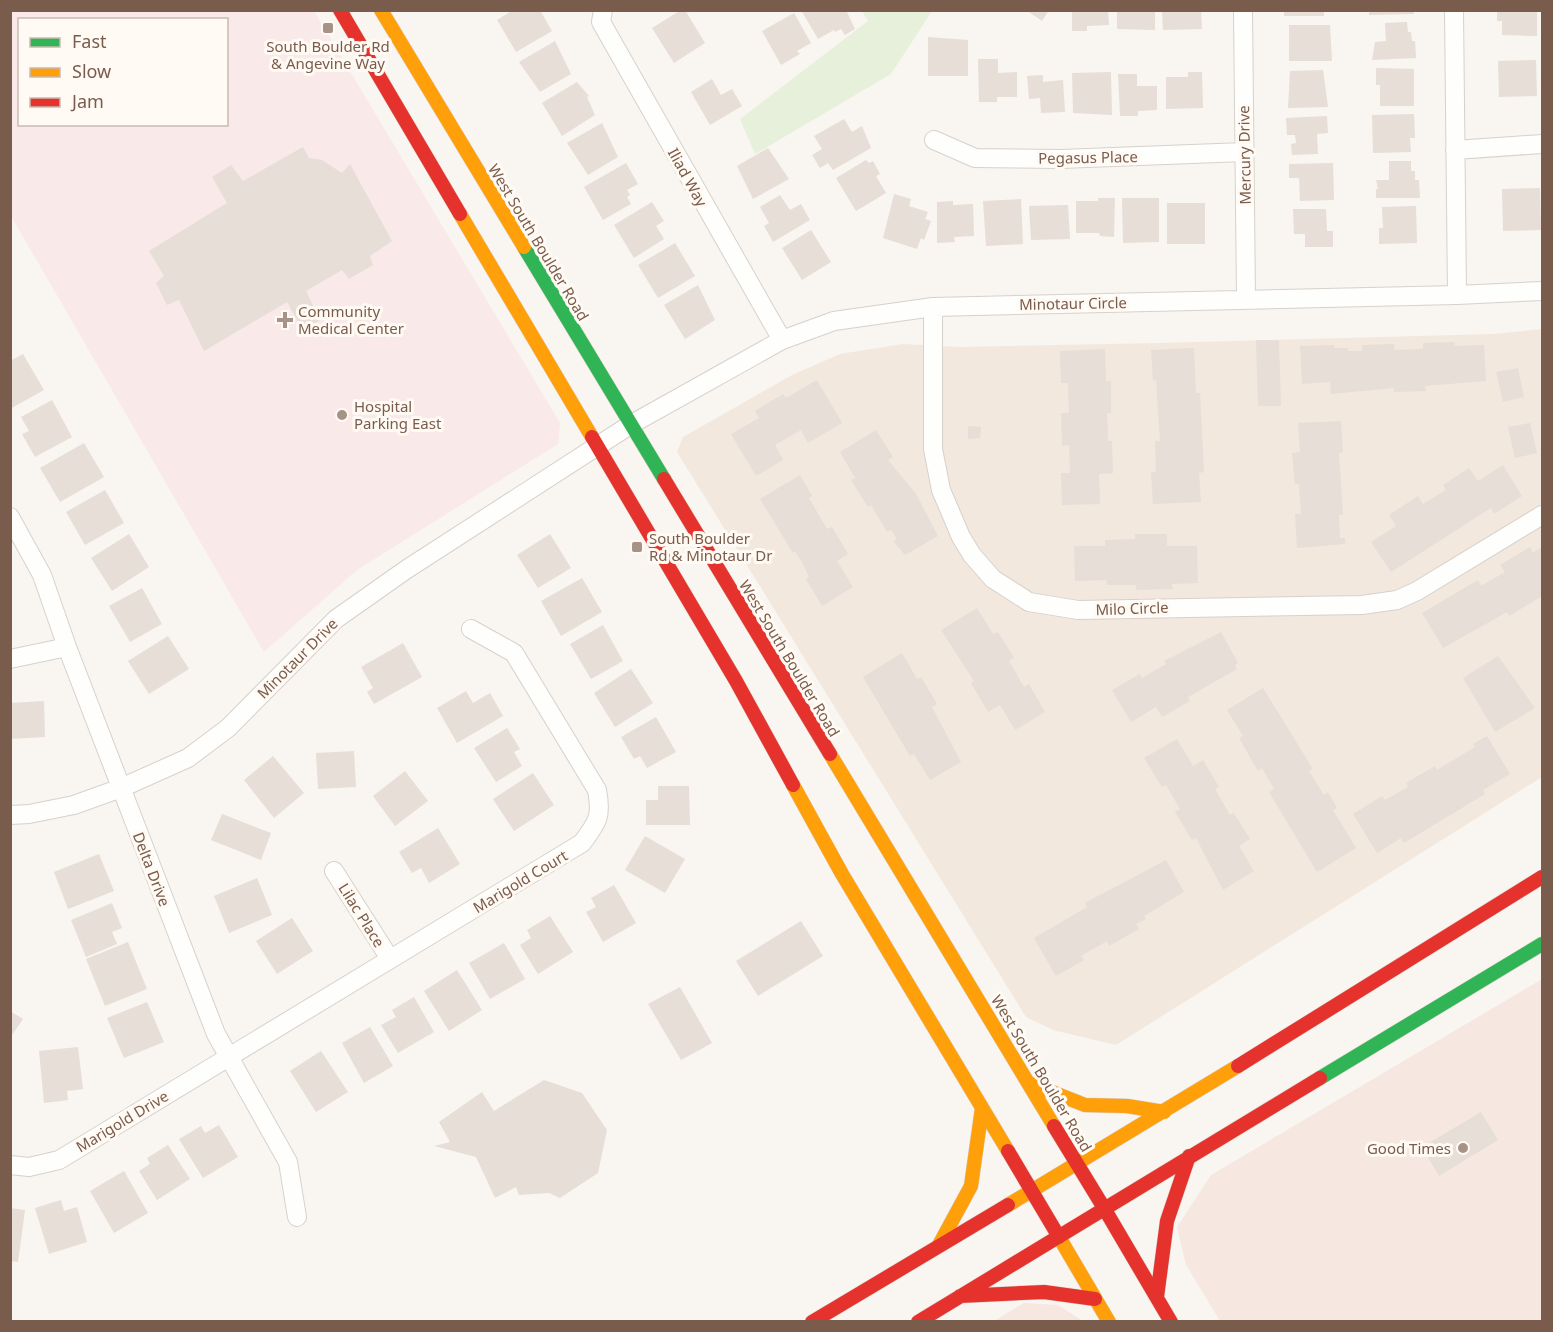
<svg xmlns="http://www.w3.org/2000/svg" width="1553" height="1332" viewBox="0 0 1553 1332" font-family="'Noto Sans',sans-serif">
<style>
.residential{fill:#f2e8de}
.commercial{fill:#f6e8e1}
.medical{fill:#fae9e9;fill-rule:evenodd}
.green{fill:#e7f0db}
.building{fill:#e6ded7}
.lines{fill:none;stroke-linecap:round;stroke-linejoin:round}
.street-casing{stroke:#d7d1cb;stroke-width:20}
.fast-casing{stroke:#d9d2cb;stroke-width:15}
.slow-casing{stroke:#d9d2cb;stroke-width:15}
.jam-casing{stroke:#d9d2cb;stroke-width:15}
.street{stroke:#fefefd;stroke-width:18}
.fast{stroke:#30b455;stroke-width:14}
.slow{stroke:#ff9f0a;stroke-width:14}
.jam{stroke:#e5322d;stroke-width:14}
.poi-dot{fill:#a69286;stroke:#fffaf3;stroke-width:2}
.labels{text-anchor:middle;dominant-baseline:central;stroke-width:6;stroke-linejoin:round;paint-order:stroke}
.poi-label{font-size:15px;fill:#7a5c4d;stroke:#fffaf3;text-anchor:start}
.street-label{font-size:15px;fill:#7a5c4d;stroke:#fffaf3}
</style>
<rect width="100%" height="100%" fill="#f9f5f0"/>
<path class="residential" d="M 1542,329 L 1542,777 L 1116,1045 L 1053,1030 L 1026,1017 L 677,452 L 683,437 L 792,375 L 840,354 L 903,344 L 959,347 L 1160,343 L 1493,334 Z"/>
<path class="commercial" d="M 1542,979 L 1542,1321 L 1220,1321 L 1186,1265 L 1177,1227 L 1211,1175 Z
M 1024,1303 L 1058,1305 L 1083,1321 L 992,1322 Z"/>
<path class="medical" d="M 10,11 L 314,11 L 560,423 L 558,444 L 357,570 L 264,652 L 11,216 ZM 20,20 L 226,20 L 226,124 L 20,124 Z"/>
<path class="green" d="M 862,11 L 932,11 L 891,74 L 755,154 L 740,119 L 868,21 Z"/>
<path class="building" d="M 513,10 L 540,10 L 552,31 L 516,52 L 497,20 Z
M 681,10 L 685,10 L 705,43 L 674,63 L 652,28 Z
M 801,10 L 846,10 L 855,29 L 845,35 L 841,29 L 835,32 L 834,30 L 818,39 Z
M 1026,10 L 1049,10 L 1042,21 Z
M 1072,10 L 1108,10 L 1109,25 L 1087,26 L 1087,31 L 1072,31 Z
M 1117,10 L 1155,10 L 1155,30 L 1117,29 Z
M 1162,10 L 1201,10 L 1202,29 L 1163,30 Z
M 1284,10 L 1324,10 L 1324,16 L 1284,16 Z
M 1369,10 L 1414,10 L 1414,14 L 1369,15 Z
M 1497,10 L 1537,10 L 1537,36 L 1502,35 L 1502,21 L 1497,21 Z
M 794,13 L 811,43 L 797,51 L 800,54 L 781,65 L 762,31 Z
M 1407,22 L 1408,32 L 1411,32 L 1412,41 L 1415,41 L 1416,58 L 1372,60 L 1375,42 L 1386,41 L 1385,23 Z
M 1289,25 L 1330,25 L 1332,61 L 1289,61 Z
M 928,37 L 968,40 L 968,76 L 928,76 Z
M 555,41 L 571,74 L 540,92 L 519,62 Z
M 978,59 L 998,59 L 998,73 L 1017,72 L 1017,97 L 997,97 L 997,102 L 979,102 Z
M 1536,60 L 1537,96 L 1499,97 L 1498,61 Z
M 1376,68 L 1414,69 L 1414,106 L 1380,106 L 1380,85 L 1376,85 Z
M 1323,70 L 1328,107 L 1288,108 L 1290,71 Z
M 1111,72 L 1112,115 L 1073,113 L 1072,73 Z
M 1188,72 L 1202,72 L 1203,108 L 1166,109 L 1166,77 L 1188,77 Z
M 1118,74 L 1137,74 L 1137,86 L 1157,86 L 1157,110 L 1138,111 L 1138,116 L 1120,116 Z
M 1043,75 L 1043,82 L 1063,80 L 1065,112 L 1041,113 L 1040,98 L 1029,99 L 1027,76 Z
M 712,79 L 721,95 L 732,89 L 742,106 L 710,125 L 691,92 Z
M 577,82 L 589,96 L 587,97 L 595,115 L 562,136 L 542,103 Z
M 1414,114 L 1415,138 L 1410,138 L 1411,152 L 1373,153 L 1372,115 Z
M 1327,116 L 1328,133 L 1317,134 L 1318,154 L 1292,155 L 1291,144 L 1296,143 L 1295,135 L 1287,135 L 1286,118 Z
M 844,119 L 852,132 L 862,126 L 871,148 L 833,170 L 828,163 L 820,168 L 812,155 L 822,149 L 814,136 Z
M 602,123 L 618,157 L 588,175 L 567,143 Z
M 303,147 L 309,158 L 322,160 L 342,173 L 350,164 L 392,241 L 370,256 L 373,265 L 349,279 L 342,270 L 306,291 L 320,320 L 303,331 L 287,302 L 204,351 L 179,300 L 167,305 L 156,283 L 164,276 L 149,251 L 227,203 L 212,177 L 231,165 L 243,181 Z
M 768,148 L 789,179 L 753,199 L 737,166 Z
M 866,160 L 869,163 L 873,161 L 880,174 L 876,176 L 886,193 L 856,211 L 836,178 Z
M 1389,161 L 1411,161 L 1411,171 L 1415,171 L 1415,180 L 1419,180 L 1420,198 L 1376,198 L 1376,189 L 1378,189 L 1376,180 L 1389,180 Z
M 626,163 L 638,184 L 627,190 L 630,195 L 627,197 L 631,204 L 603,220 L 584,187 Z
M 1333,163 L 1334,200 L 1300,201 L 1299,178 L 1289,178 L 1289,164 Z
M 1540,188 L 1541,230 L 1503,231 L 1502,189 Z
M 894,194 L 911,199 L 909,206 L 928,212 L 925,219 L 931,221 L 924,240 L 921,238 L 917,249 L 883,238 Z
M 780,195 L 790,210 L 801,204 L 810,220 L 773,242 L 764,226 L 769,223 L 760,207 Z
M 1098,198 L 1115,198 L 1114,237 L 1100,236 L 1099,233 L 1076,233 L 1076,201 L 1098,201 Z
M 1122,198 L 1159,198 L 1159,242 L 1123,243 Z
M 1021,199 L 1023,244 L 986,246 L 983,201 Z
M 953,201 L 953,205 L 973,204 L 974,236 L 954,237 L 955,242 L 937,243 L 937,202 Z
M 652,202 L 664,221 L 656,226 L 664,239 L 634,258 L 614,225 Z
M 1167,203 L 1205,203 L 1205,244 L 1167,244 Z
M 1068,205 L 1070,239 L 1031,240 L 1029,206 Z
M 1416,206 L 1417,243 L 1379,244 L 1379,228 L 1383,228 L 1382,207 Z
M 1293,209 L 1326,209 L 1327,231 L 1333,231 L 1333,247 L 1305,247 L 1305,234 L 1294,234 Z
M 811,230 L 831,262 L 802,280 L 782,248 Z
M 675,243 L 695,276 L 658,298 L 638,265 Z
M 698,285 L 715,320 L 685,339 L 664,305 Z
M 1256,340 L 1279,340 L 1281,406 L 1258,406 Z
M 1455,342 L 1454,346 L 1484,345 L 1486,381 L 1425,386 L 1426,391 L 1394,392 L 1394,388 L 1331,394 L 1330,382 L 1302,384 L 1300,346 L 1334,345 L 1334,348 L 1348,348 L 1348,351 L 1362,351 L 1362,345 L 1394,344 L 1394,350 L 1423,349 L 1423,343 Z
M 1194,348 L 1196,393 L 1200,393 L 1204,472 L 1199,473 L 1201,502 L 1153,504 L 1151,472 L 1156,472 L 1155,441 L 1160,441 L 1156,380 L 1153,381 L 1151,350 Z
M 1105,349 L 1106,381 L 1111,381 L 1111,413 L 1107,413 L 1108,441 L 1112,441 L 1113,473 L 1099,474 L 1100,504 L 1062,505 L 1061,473 L 1070,473 L 1069,445 L 1062,446 L 1061,413 L 1069,413 L 1068,383 L 1061,383 L 1060,351 Z
M 23,354 L 44,390 L 10,409 L 10,361 Z
M 1518,368 L 1524,397 L 1503,402 L 1496,372 Z
M 817,380 L 842,423 L 808,443 L 801,430 L 775,445 L 783,460 L 756,476 L 731,434 L 759,418 L 755,411 L 783,394 L 786,398 Z
M 52,400 L 72,437 L 35,457 L 22,434 L 29,431 L 21,417 Z
M 1341,421 L 1343,452 L 1339,453 L 1343,515 L 1339,515 L 1340,538 L 1345,538 L 1345,544 L 1297,548 L 1295,514 L 1301,514 L 1299,484 L 1295,484 L 1292,453 L 1300,452 L 1298,423 Z
M 1530,423 L 1537,453 L 1515,458 L 1508,427 Z
M 968,426 L 981,427 L 980,438 L 968,439 Z
M 876,430 L 893,457 L 888,460 L 916,494 L 938,536 L 905,555 L 893,541 L 897,539 L 891,530 L 887,532 L 871,505 L 868,507 L 851,480 L 855,478 L 840,452 Z
M 84,443 L 104,477 L 60,502 L 40,468 Z
M 1503,465 L 1522,496 L 1494,514 L 1491,508 L 1391,572 L 1371,542 L 1396,526 L 1389,515 L 1418,496 L 1423,504 L 1446,490 L 1443,485 L 1469,468 L 1478,481 Z
M 800,475 L 812,496 L 809,498 L 827,529 L 832,527 L 848,554 L 837,561 L 853,587 L 822,606 L 806,579 L 809,577 L 802,562 L 795,551 L 793,553 L 760,499 Z
M 105,490 L 124,523 L 85,545 L 66,512 Z
M 129,534 L 149,567 L 112,591 L 91,558 Z
M 550,534 L 571,568 L 538,588 L 517,555 Z
M 1135,534 L 1167,534 L 1167,546 L 1197,546 L 1198,583 L 1172,584 L 1173,589 L 1136,590 L 1136,585 L 1107,585 L 1106,580 L 1075,581 L 1074,546 L 1105,546 L 1105,540 L 1135,539 Z
M 1530,547 L 1533,553 L 1542,547 L 1542,596 L 1509,616 L 1507,612 L 1443,648 L 1422,613 L 1478,580 L 1481,586 L 1505,572 L 1500,565 Z
M 582,578 L 602,612 L 561,636 L 541,601 Z
M 142,588 L 162,624 L 130,642 L 109,606 Z
M 977,608 L 993,634 L 998,632 L 1014,658 L 1009,661 L 1024,687 L 1029,684 L 1045,712 L 1015,730 L 1000,705 L 988,712 L 971,683 L 974,681 L 941,630 Z
M 603,625 L 623,661 L 591,679 L 570,644 Z
M 1221,632 L 1238,663 L 1235,665 L 1237,669 L 1188,697 L 1190,701 L 1162,717 L 1156,707 L 1131,722 L 1112,690 L 1140,674 L 1142,678 L 1166,664 L 1164,661 Z
M 168,636 L 189,669 L 149,694 L 128,661 Z
M 403,643 L 422,677 L 374,704 L 367,692 L 373,688 L 361,667 Z
M 902,653 L 917,679 L 921,677 L 937,704 L 932,707 L 961,762 L 930,780 L 914,754 L 910,756 L 863,677 Z
M 1498,656 L 1535,708 L 1495,732 L 1463,678 Z
M 631,669 L 653,703 L 615,727 L 594,693 Z
M 1263,688 L 1313,769 L 1309,771 L 1324,795 L 1328,792 L 1337,808 L 1333,810 L 1356,848 L 1317,872 L 1269,792 L 1274,789 L 1262,768 L 1258,771 L 1239,738 L 1243,736 L 1227,710 Z
M 466,691 L 473,703 L 490,693 L 503,716 L 457,743 L 437,708 Z
M 44,701 L 45,737 L 10,739 L 10,703 Z
M 656,717 L 676,752 L 647,768 L 640,756 L 634,759 L 621,737 Z
M 507,728 L 520,749 L 514,752 L 522,766 L 496,782 L 474,748 Z
M 1487,736 L 1510,774 L 1483,790 L 1485,794 L 1404,843 L 1401,838 L 1377,853 L 1353,814 L 1382,796 L 1385,800 L 1408,787 L 1406,783 L 1435,766 L 1437,770 L 1475,747 L 1473,744 Z
M 1177,739 L 1193,766 L 1203,760 L 1219,787 L 1215,789 L 1230,815 L 1234,813 L 1250,839 L 1239,846 L 1254,871 L 1223,890 L 1196,838 L 1192,840 L 1175,812 L 1180,809 L 1166,785 L 1162,787 L 1144,758 Z
M 354,751 L 356,787 L 318,789 L 316,753 Z
M 273,756 L 304,793 L 274,818 L 244,780 Z
M 405,771 L 428,801 L 395,826 L 373,796 Z
M 533,773 L 554,805 L 514,831 L 493,799 Z
M 658,786 L 689,786 L 690,825 L 646,825 L 646,800 L 658,800 Z
M 222,814 L 271,833 L 261,860 L 211,840 Z
M 438,828 L 460,864 L 429,883 L 421,868 L 412,873 L 399,852 Z
M 645,836 L 685,859 L 665,893 L 625,870 Z
M 99,854 L 114,891 L 68,909 L 54,872 Z
M 1166,860 L 1184,892 L 1144,916 L 1146,919 L 1136,924 L 1139,929 L 1109,946 L 1107,941 L 1081,956 L 1084,960 L 1056,976 L 1034,938 L 1087,907 L 1085,903 Z
M 257,878 L 272,915 L 229,933 L 214,896 Z
M 614,885 L 636,923 L 603,942 L 586,912 L 596,907 L 591,898 Z
M 112,903 L 122,928 L 112,932 L 117,944 L 86,957 L 71,920 Z
M 550,916 L 573,952 L 538,974 L 520,945 L 531,938 L 527,930 Z
M 292,918 L 313,951 L 277,974 L 256,941 Z
M 801,921 L 823,956 L 758,996 L 736,961 Z
M 128,942 L 147,989 L 105,1006 L 86,959 Z
M 504,943 L 525,979 L 490,999 L 469,963 Z
M 457,970 L 482,1010 L 449,1031 L 424,991 Z
M 680,987 L 712,1043 L 681,1060 L 648,1004 Z
M 414,997 L 434,1032 L 398,1053 L 381,1025 L 396,1017 L 392,1010 Z
M 147,1002 L 164,1042 L 124,1058 L 107,1018 Z
M 10,1011 L 23,1019 L 10,1038 Z
M 370,1027 L 393,1066 L 364,1083 L 342,1043 Z
M 78,1047 L 83,1089 L 67,1091 L 68,1100 L 44,1103 L 39,1051 Z
M 321,1051 L 348,1092 L 316,1112 L 290,1071 Z
M 544,1080 L 582,1093 L 607,1130 L 598,1173 L 560,1198 L 549,1193 L 519,1195 L 516,1187 L 495,1198 L 476,1157 L 434,1146 L 450,1142 L 439,1122 L 482,1092 L 494,1111 Z
M 1481,1112 L 1498,1140 L 1439,1176 L 1422,1147 Z
M 219,1125 L 238,1157 L 203,1178 L 179,1139 L 201,1126 L 205,1133 Z
M 168,1145 L 190,1179 L 157,1200 L 139,1171 L 150,1164 L 147,1158 Z
M 124,1171 L 148,1213 L 114,1233 L 90,1191 Z
M 61,1200 L 64,1211 L 77,1207 L 87,1242 L 49,1254 L 35,1208 Z
M 10,1208 L 25,1210 L 18,1262 L 10,1261 Z"/>
<g class="lines">
<g class="street-casing">
<path id="street" d="M 603,10 L 601,22 L 782,340
M 1243,10 L 1246,299
M 1454,10 L 1457,295
M 934,140 L 975,158 L 1061,159 L 1244,152
M 1455,150 L 1542,144
M 933,307 L 933,449 L 941,490 L 961,537 L 972,555 L 993,579 L 1029,602 L 1078,610 L 1362,605 L 1397,600 L 1417,591 L 1542,515
M 10,517 L 42,575 L 67,647 L 216,1034 L 288,1162 L 297,1217
M 10,659 L 67,647
M 10,815 L 29,814 L 74,805 L 121,788 L 188,758 L 228,728 L 336,619 L 407,569 L 630,425 L 782,340 L 834,321 L 933,307 L 1457,295 L 1542,291
M 334,871 L 390,959
M 10,1165 L 29,1167 L 59,1160 L 582,843 C 598,822 602,816 597,790 L 514,653 L 471,629"/>
</g>
<g class="fast-casing">
<path id="fast" d="M 524,247 L 664,479
M 1320,1078 L 1542,944"/>
</g>
<g class="slow-casing">
<path id="slow" d="M 381,10 L 524,247
M 460,214 L 592,437
M 830,754 L 1054,1126
M 793,785 L 842,874 L 1008,1151
M 1029,1083 L 1085,1105 L 1127,1106 L 1164,1112
M 1008,1205 L 1238,1066
M 1059,1237 L 1109,1322
M 939,1245 L 971,1186 L 982,1108"/>
</g>
<g class="jam-casing">
<path id="jam" d="M 340,10 L 460,214
M 592,437 L 736,681 L 793,785
M 664,479 L 830,754
M 1238,1066 L 1542,877
M 1054,1126 L 1104,1208
M 1008,1151 L 1059,1237
M 1104,1208 L 1171,1322
M 960,1296 L 1044,1292 L 1095,1299
M 1157,1297 L 1167,1221 L 1189,1156
M 812,1322 L 1008,1205
M 918,1322 L 1320,1078"/>
</g>
<use href="#street" class="street"/>
<use href="#fast" class="fast"/>
<use href="#slow" class="slow"/>
<use href="#jam" class="jam"/>
</g>
<g class="poi-dot">
<rect x="322" y="22" width="12" height="12" rx="3"/>
<path d="M282 311h6v6h6v6h-6v6h-6v-6h-6v-6h6z"/>
<circle cx="342" cy="415" r="6"/>
<rect x="631" y="541" width="12" height="12" rx="3"/>
<circle cx="1463" cy="1148" r="6"/>
</g>
<g class="labels">
<g class="poi-label">
<text x="328" y="46" text-anchor="middle">South Boulder Rd<tspan x="328" dy="17">&amp; Angevine Way</tspan></text>
<text x="298" y="311">Community<tspan x="298" dy="17">Medical Center</tspan></text>
<text x="354" y="406">Hospital<tspan x="354" dy="17">Parking East</tspan></text>
<text x="649" y="538">South Boulder<tspan x="649" dy="17">Rd &amp; Minotaur Dr</tspan></text>
<text x="1451" y="1148" text-anchor="end">Good Times</text>
</g>
<g class="street-label">
<text transform="translate(1244 155) rotate(-91)">Mercury Drive</text>
<text transform="translate(1088 157) rotate(-1)">Pegasus Place</text>
<text transform="translate(688 177) rotate(61)">Iliad Way</text>
<text transform="translate(539 242) rotate(59)">West South Boulder Road</text>
<text transform="translate(1073 303) rotate(-1)">Minotaur Circle</text>
<text transform="translate(1132 608) rotate(-2)">Milo Circle</text>
<text transform="translate(297 658) rotate(-45)">Minotaur Drive</text>
<text transform="translate(790 658) rotate(59)">West South Boulder Road</text>
<text transform="translate(152 869) rotate(69)">Delta Drive</text>
<text transform="translate(520 881) rotate(-31)">Marigold Court</text>
<text transform="translate(362 915) rotate(58)">Lilac Place</text>
<text transform="translate(1042 1073) rotate(59)">West South Boulder Road</text>
<text transform="translate(122 1121) rotate(-31)">Marigold Drive</text>
</g>
</g>
<rect width="1553" height="1332" fill="none" stroke="#7a5c4d" stroke-width="24"/>
<rect x="18" y="18" width="210" height="108" fill="#fffaf3" stroke="#cabbb1" stroke-width="1.5"/>
<rect x="30" y="38" width="30" height="9" fill="#30b455" stroke="#cabbb1" stroke-width="1.5"/>
<text x="72" y="48" font-size="18" fill="#7a5c4d">Fast</text>
<rect x="30" y="68" width="30" height="9" fill="#ff9f0a" stroke="#cabbb1" stroke-width="1.5"/>
<text x="72" y="78" font-size="18" fill="#7a5c4d">Slow</text>
<rect x="30" y="98" width="30" height="9" fill="#e5322d" stroke="#cabbb1" stroke-width="1.5"/>
<text x="72" y="108" font-size="18" fill="#7a5c4d">Jam</text>
</svg>
